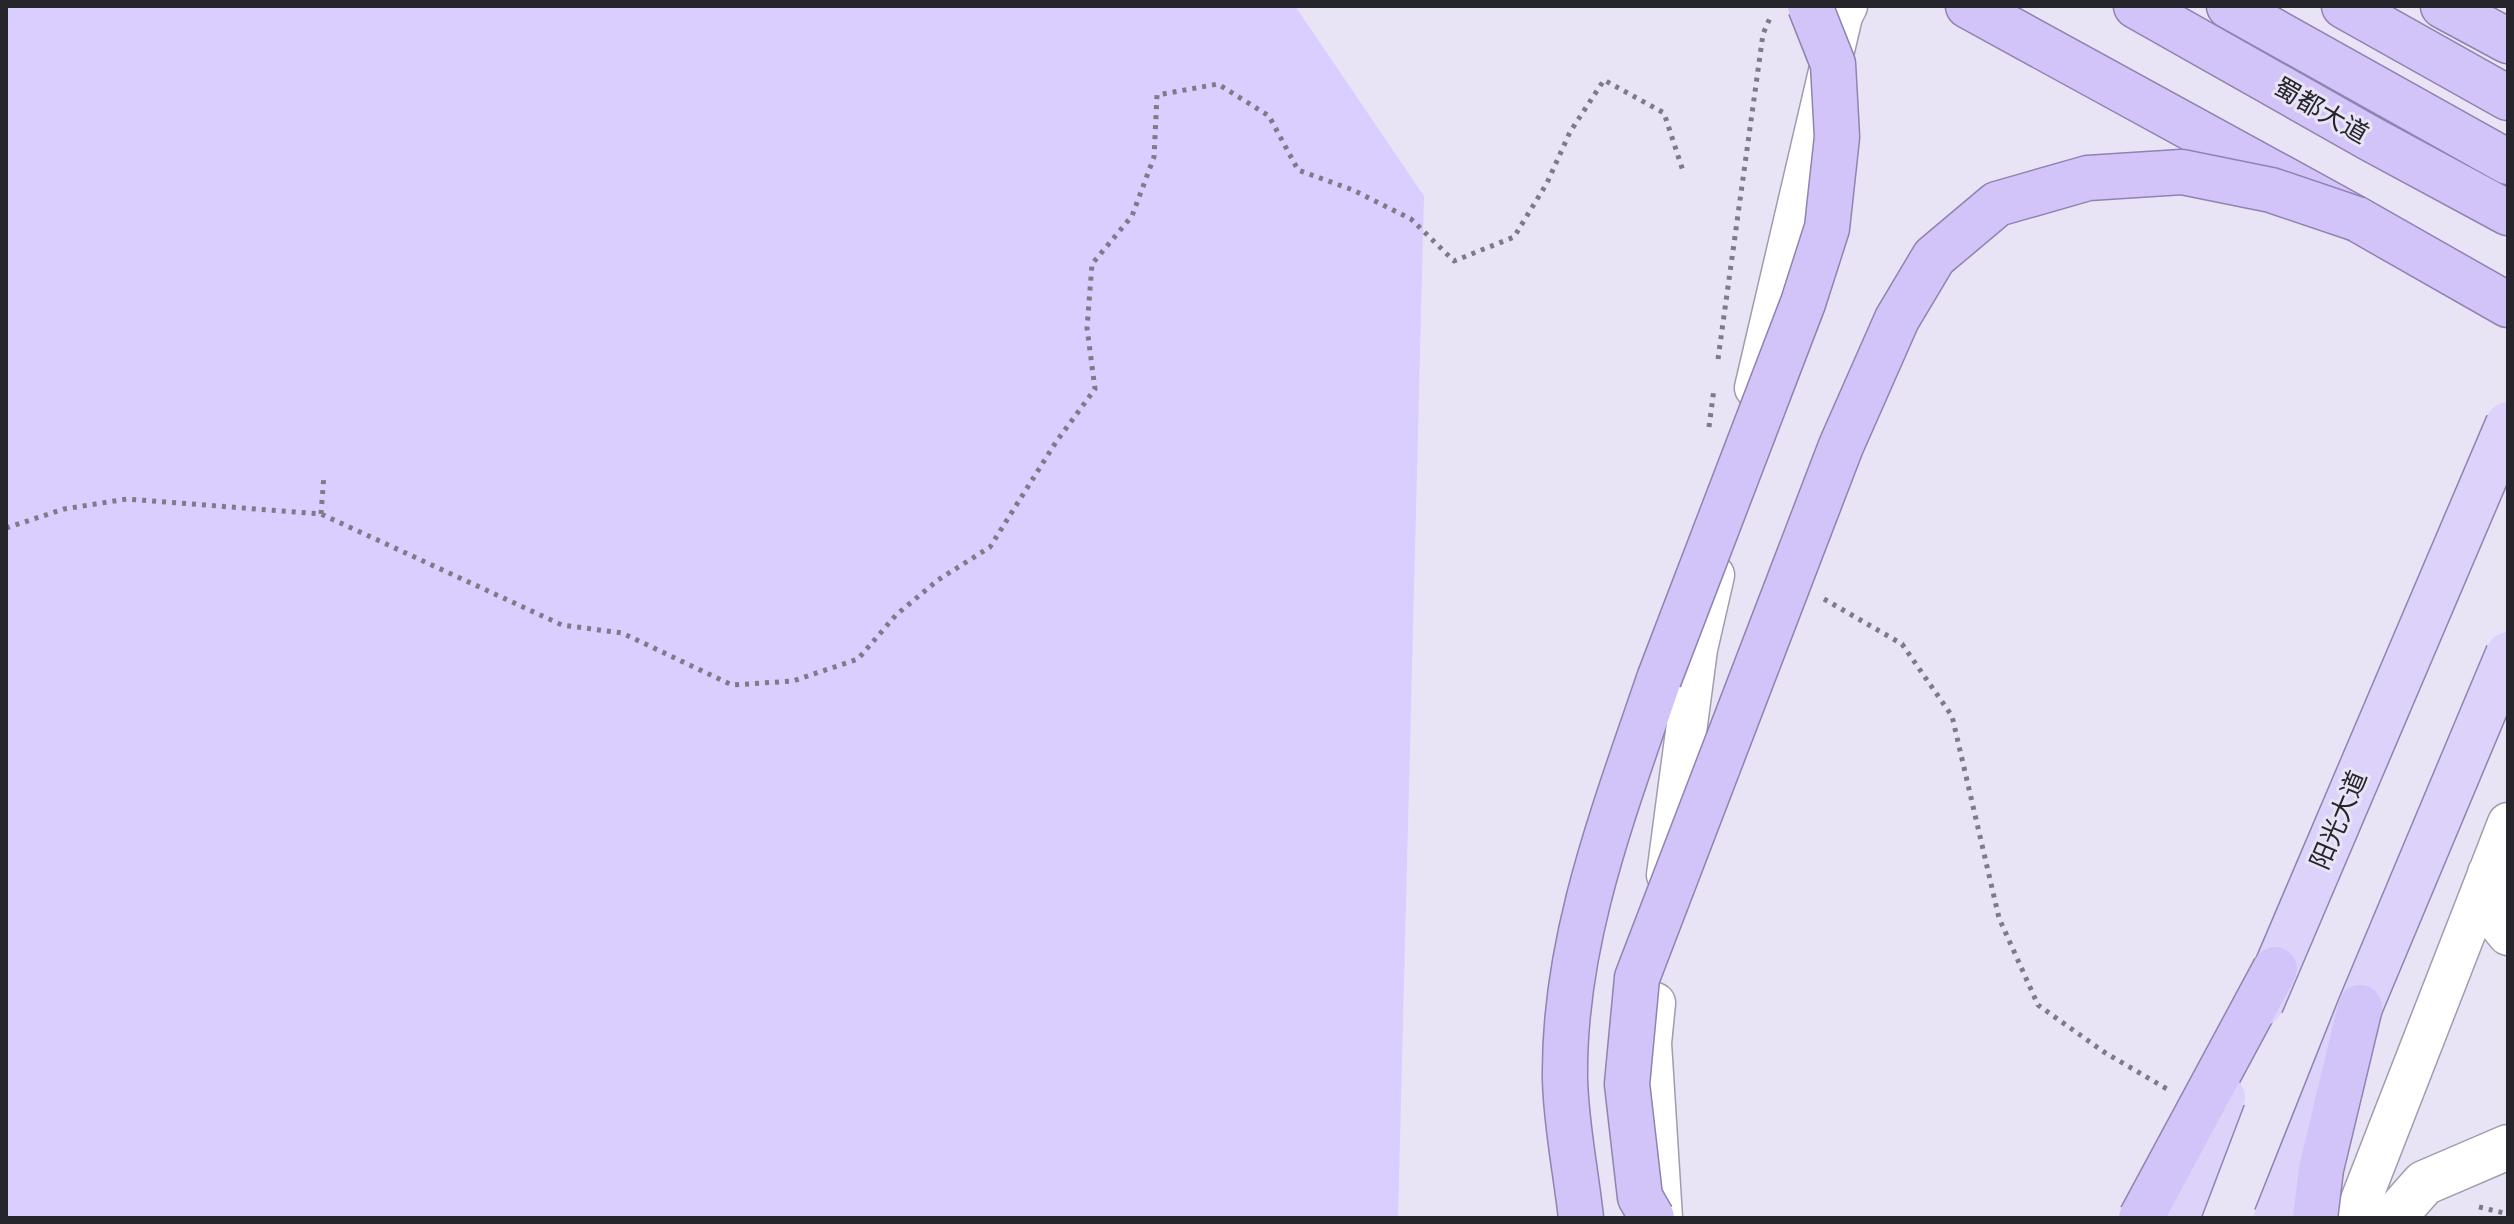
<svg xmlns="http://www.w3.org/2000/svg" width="2514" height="1224" viewBox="0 0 2514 1224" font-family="Karla,'Noto Sans SC',sans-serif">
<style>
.green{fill:#dacdff}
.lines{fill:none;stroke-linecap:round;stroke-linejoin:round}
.tertiary-casing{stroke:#a09cad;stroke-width:43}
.secondary-casing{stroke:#a09cad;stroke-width:47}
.trunk-casing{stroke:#8f83b0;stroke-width:47}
.path{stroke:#7e7b87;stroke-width:5;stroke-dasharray:4 6;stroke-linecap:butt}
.tertiary{stroke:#fff;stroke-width:40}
.secondary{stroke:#fff;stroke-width:44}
.trunk{stroke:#d2c4f8;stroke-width:44}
.primary-bridge-casing{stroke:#8f83b0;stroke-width:47;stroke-linecap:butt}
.trunk-bridge-casing{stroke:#8f83b0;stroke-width:47;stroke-linecap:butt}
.primary-bridge{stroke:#ddd3fa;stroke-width:44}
.trunk-bridge{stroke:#d2c4f8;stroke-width:44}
.labels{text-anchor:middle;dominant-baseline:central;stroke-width:6;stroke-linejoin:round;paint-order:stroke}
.street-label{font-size:26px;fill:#26252b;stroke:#e8e4f6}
</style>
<rect width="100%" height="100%" fill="#e8e4f6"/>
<path class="green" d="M 6,6 L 1295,6 L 1424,196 L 1398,1218 L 6,1218 Z"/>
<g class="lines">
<g class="tertiary-casing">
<path id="tertiary" d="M 1755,388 L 1842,16 L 1847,6
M 2488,873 L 2490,913 L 2508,935
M 1667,875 L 1697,649 L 1714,575
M 1655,1003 L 1651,1043 L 1662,1218
M 2354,1218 L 2508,823"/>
</g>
<g class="secondary-casing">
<path id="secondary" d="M 2393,1218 L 2424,1183 L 2508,1147"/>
</g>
<g class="trunk-casing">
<path id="trunk" d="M 1968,6 L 2357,219 L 2508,305
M 2136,6 L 2371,139 L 2508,213
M 2229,6 L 2508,162
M 2344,6 L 2508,98
M 2443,6 L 2508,41
M 1581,1218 C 1576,1172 1566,1125 1565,1079 C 1563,940 1615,809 1659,679"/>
</g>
<path class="path" d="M 1718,359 L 1763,34 L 1770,18
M 1709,427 L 1714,389
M 321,514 L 324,475
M 6,528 L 64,509 L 127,499 L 321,514 L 562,625 L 622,633 L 732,685 L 793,681 L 858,659 L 896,615 L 938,580 L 990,547 L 1056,442 L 1095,389 L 1087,328 L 1092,264 L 1132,216 L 1154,157 L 1157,95 L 1218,84 L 1269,116 L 1298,170 L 1353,190 L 1411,219 L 1454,261 L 1514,237 L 1547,183 L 1570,132 L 1604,80 L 1664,113 L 1683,171
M 1824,599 L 1902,644 L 1952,716 L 1999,918 L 2038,1005 L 2104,1052 L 2167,1089
M 2479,1207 L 2508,1214"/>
<use href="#tertiary" class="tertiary"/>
<use href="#secondary" class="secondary"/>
<use href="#trunk" class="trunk"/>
<g class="primary-bridge-casing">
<path id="primary-bridge" d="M 2261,1004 L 2508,424
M 2177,1218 L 2223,1097
M 2276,1218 L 2360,1007 L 2508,654"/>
</g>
<g class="trunk-bridge-casing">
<path id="trunk-bridge" d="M 1659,679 L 1803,303 L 1827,228 L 1837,137 L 1833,64 L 1810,6
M 1652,1218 L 1640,1197 L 1627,1084 L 1637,978 L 1841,446 L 1897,319 L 1934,257 L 1997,204 L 2088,178 L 2182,172 L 2271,190 L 2357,219
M 2141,1218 L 2275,969
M 2315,1218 L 2321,1169 L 2360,1007"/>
</g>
<use href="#primary-bridge" class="primary-bridge"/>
<use href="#trunk-bridge" class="trunk-bridge"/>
</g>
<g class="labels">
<g class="street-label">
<text transform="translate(2321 111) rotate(30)">蜀都大道</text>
<text transform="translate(2339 820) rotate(-67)">阳光大道</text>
</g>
</g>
<rect width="2514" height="1224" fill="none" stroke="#26252b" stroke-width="16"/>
</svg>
